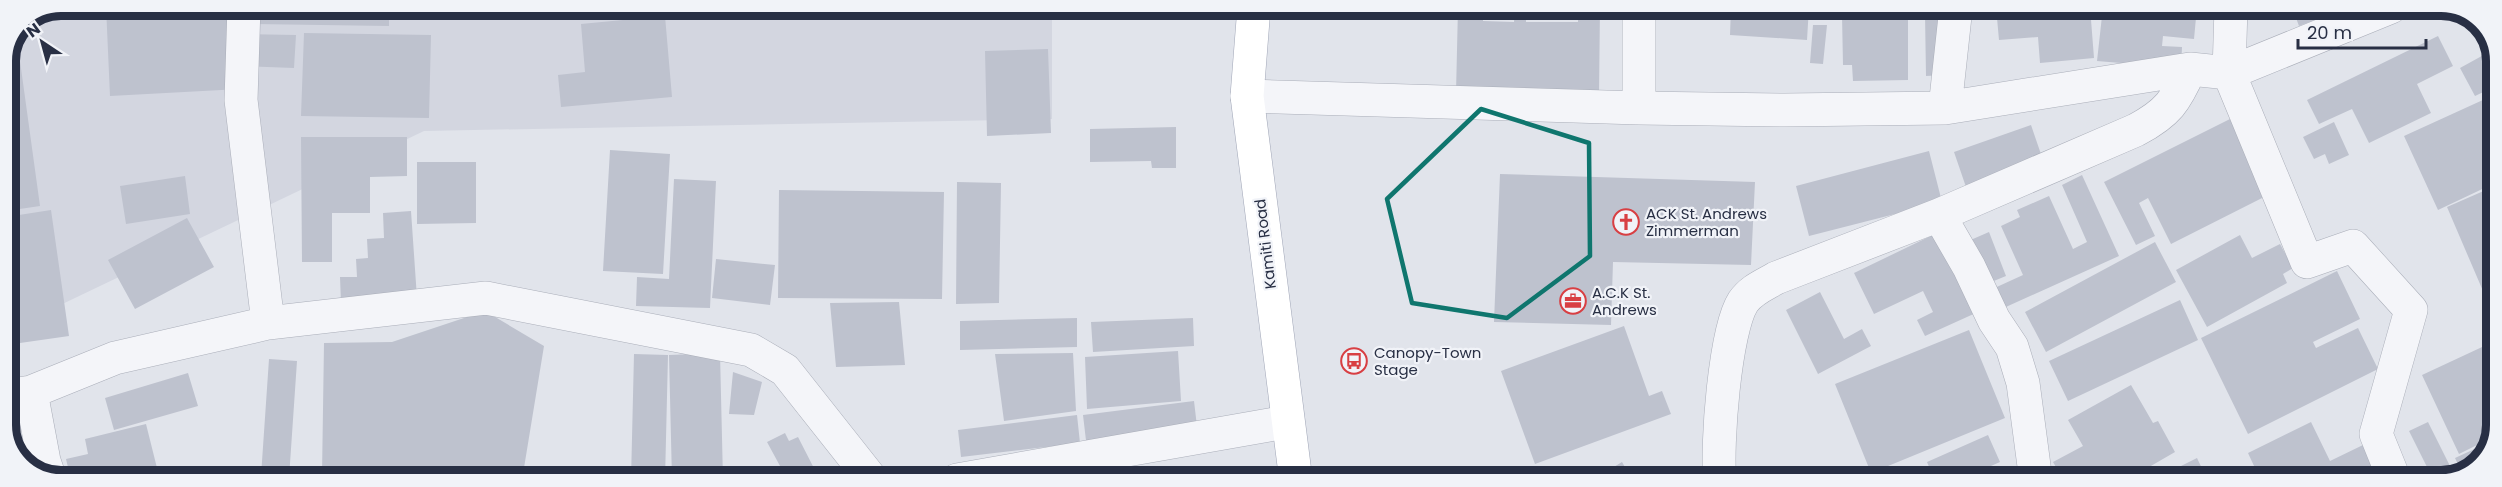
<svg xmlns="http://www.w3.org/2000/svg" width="2502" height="487" viewBox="0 0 2502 487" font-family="Poppins,sans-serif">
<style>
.built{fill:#d3d6e0}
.building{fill:#bec2ce}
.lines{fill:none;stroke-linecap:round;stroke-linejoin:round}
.minor-casing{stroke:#aaaeb9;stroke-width:34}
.major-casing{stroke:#a0a6b7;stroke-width:34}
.minor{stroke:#f4f5f9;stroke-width:33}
.major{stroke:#fff;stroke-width:33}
.marked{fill:none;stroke:#0f766e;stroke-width:4.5;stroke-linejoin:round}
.labels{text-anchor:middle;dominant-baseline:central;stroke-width:4.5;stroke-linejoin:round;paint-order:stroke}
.poi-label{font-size:15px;fill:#282f44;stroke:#f1f3f8;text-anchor:start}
.street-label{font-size:15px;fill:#282f44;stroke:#f1f3f8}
.rim{fill:none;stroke:#282f44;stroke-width:8}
</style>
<rect width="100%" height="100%" fill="#e1e4eb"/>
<path class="built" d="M 62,6 L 1052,6 L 1052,119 L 424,131 L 6,331 L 6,62 L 23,22 Z"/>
<path class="building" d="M 106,6 L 237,6 L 240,89 L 110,96 Z
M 254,6 L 389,6 L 389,26 L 254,24 Z
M 1458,7 L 1483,7 L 1483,21 L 1514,22 L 1515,7 L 1526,7 L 1526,22 L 1578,22 L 1578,7 L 1600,7 L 1599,94 L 1456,93 Z
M 1686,7 L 1714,7 L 1714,11 L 1686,12 Z
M 1731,7 L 1809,7 L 1807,40 L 1730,35 Z
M 1825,7 L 1943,7 L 1944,75 L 1926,76 L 1925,14 L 1908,14 L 1908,80 L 1853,81 L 1852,65 L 1843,65 L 1842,15 L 1826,16 Z
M 1996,7 L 2090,7 L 2094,58 L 2040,63 L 2038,37 L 1999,40 Z
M 2103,7 L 2197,7 L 2194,39 L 2163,36 L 2162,46 L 2182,47 L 2181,68 L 2097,61 Z
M 2292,7 L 2305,7 L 2306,11 L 2318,7 L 2348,7 L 2299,26 Z
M 665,16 L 672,97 L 561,107 L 558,75 L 585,72 L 581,24 Z
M 1813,25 L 1827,25 L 1823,64 L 1810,63 Z
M 2483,28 L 2496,55 L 2496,86 L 2475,96 L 2460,68 L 2489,52 L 2477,31 Z
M 304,33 L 431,35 L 429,118 L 301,116 Z
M 246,34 L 296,35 L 294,68 L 244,66 Z
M 2438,36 L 2453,66 L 2417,84 L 2431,113 L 2369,143 L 2352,109 L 2319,124 L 2307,100 Z
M 1048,49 L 1051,133 L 987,136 L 985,51 Z
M 20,61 L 40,206 L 6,211 L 6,63 Z
M 2496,94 L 2495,183 L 2438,210 L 2404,136 Z
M 2230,119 L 2268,195 L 2171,244 L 2148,198 L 2139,203 L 2155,236 L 2136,245 L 2104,182 Z
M 2334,122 L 2349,155 L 2329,164 L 2325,154 L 2314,159 L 2303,137 Z
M 2031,125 L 2043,160 L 1966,187 L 1954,152 Z
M 1176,127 L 1176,168 L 1152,168 L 1151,161 L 1090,162 L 1090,129 Z
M 301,137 L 407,137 L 407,176 L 370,177 L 370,213 L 332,213 L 332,262 L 302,262 Z
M 610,150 L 670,154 L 663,274 L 603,271 Z
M 1929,151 L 1942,202 L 1809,236 L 1796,186 Z
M 417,162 L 476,162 L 476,223 L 417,224 Z
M 1500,174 L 1755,182 L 1751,265 L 1613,262 L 1611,325 L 1494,322 Z
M 2082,175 L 2119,256 L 1997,311 L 1988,291 L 2023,275 L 2001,226 L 2020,217 L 2017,210 L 2049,196 L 2073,249 L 2087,242 L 2062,185 Z
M 185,176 L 190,214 L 126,224 L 120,186 Z
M 674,179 L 716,181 L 710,308 L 636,306 L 637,277 L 669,279 Z
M 957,182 L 1001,183 L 999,303 L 956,304 Z
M 2495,186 L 2495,303 L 2489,305 L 2447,207 Z
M 779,190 L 944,192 L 942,299 L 778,298 Z
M 51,210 L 69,336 L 6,345 L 6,217 Z
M 411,211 L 417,298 L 341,303 L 340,277 L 357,277 L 356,259 L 368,258 L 367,239 L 384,238 L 383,213 Z
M 187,218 L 214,267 L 135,309 L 108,260 Z
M 1939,232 L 1978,312 L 1925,336 L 1917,320 L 1933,312 L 1923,291 L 1874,314 L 1854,273 Z
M 1989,232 L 2006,276 L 1984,285 L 1966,242 Z
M 2240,235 L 2252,258 L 2280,244 L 2293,268 L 2283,274 L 2287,283 L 2207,327 L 2176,270 Z
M 2155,242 L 2176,282 L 2046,352 L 2025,312 Z
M 716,259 L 775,265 L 770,305 L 712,298 Z
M 2337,271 L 2360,319 L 2313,342 L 2316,348 L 2358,328 L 2378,369 L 2248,434 L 2201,338 Z
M 1820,292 L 1844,339 L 1862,329 L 1871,346 L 1818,374 L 1786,310 Z
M 2180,300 L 2198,340 L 2068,401 L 2049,361 Z
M 899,302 L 905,365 L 836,367 L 830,303 Z
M 485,311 L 544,346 L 522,480 L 337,480 L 335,476 L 322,475 L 324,343 L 392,342 Z
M 1077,318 L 1077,347 L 960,350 L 960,321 Z
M 1193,318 L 1194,346 L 1093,352 L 1091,322 Z
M 1624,326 L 1649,396 L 1662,391 L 1671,414 L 1535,464 L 1501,371 Z
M 1969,330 L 2005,418 L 1871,473 L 1835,384 Z
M 2495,341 L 2495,436 L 2459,454 L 2422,375 Z
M 1178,351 L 1181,401 L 1087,409 L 1085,357 Z
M 720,353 L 723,480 L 672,480 L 669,355 Z
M 1073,353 L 1076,411 L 1004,421 L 995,354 Z
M 634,354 L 668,355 L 665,480 L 631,480 Z
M 269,359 L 297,361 L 289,478 L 261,476 Z
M 733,372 L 762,382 L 754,415 L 729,414 Z
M 188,373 L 198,406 L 114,430 L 105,398 Z
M 2131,385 L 2153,423 L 2158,421 L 2175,452 L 2125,481 L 2064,481 L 2053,462 L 2083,446 L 2068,420 Z
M 1194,401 L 1198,435 L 1087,449 L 1083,415 Z
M 1077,415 L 1080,443 L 961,457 L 958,430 Z
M 2311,422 L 2330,461 L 2363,445 L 2378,477 L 2370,481 L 2261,481 L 2248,453 Z
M 2428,422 L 2455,476 L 2440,481 L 2434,481 L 2409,431 Z
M 146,424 L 160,480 L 71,480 L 66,459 L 88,454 L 85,439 Z
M 6,430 L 14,435 L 25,466 L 22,464 Z
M 785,433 L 789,441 L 798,437 L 820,480 L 786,480 L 785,478 L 800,471 L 786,477 L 767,442 Z
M 1988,435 L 2000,462 L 1957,481 L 1935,481 L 1927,462 Z
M 2492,441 L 2477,467 L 2462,473 L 2455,458 Z
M 2197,458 L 2208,481 L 2151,481 Z
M 1622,462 L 1633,481 L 1591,481 Z
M 1878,473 L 1882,481 L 1861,481 Z"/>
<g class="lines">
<g class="minor-casing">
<path id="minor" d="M 244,6 L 241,100 L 268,323
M 2231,7 L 2229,73 L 2307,262 L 2353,246 L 2411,310 L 2376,434 L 2395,481
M 1247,96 L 1639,108 L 1785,110 L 1945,108 L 2190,69 L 2229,73 L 2391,7
M 1639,108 L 1639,7
M 1945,108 L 1956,7
M 1939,215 L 1969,267 L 1994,320 L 2012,347 L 2023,383 L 2036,481
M 31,392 L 44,461 L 50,479
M 6,396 L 31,392 L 115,358 L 268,323 L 486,298 L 751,350 L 785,370 L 872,480
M 957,480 L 1286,422
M 1720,481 C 1716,446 1725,330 1743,302 C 1751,290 1764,285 1776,278 L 1939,215 L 2136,130 C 2168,113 2176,101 2190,69"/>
</g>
<g class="major-casing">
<path id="major" d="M 1254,7 L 1247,96 L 1296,481"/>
</g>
<use href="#minor" class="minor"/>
<use href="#major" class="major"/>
</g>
<path class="marked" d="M 1481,109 L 1589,143 L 1590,256 L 1507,318 L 1412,303 L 1387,199 Z"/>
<defs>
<g id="church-ring" transform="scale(1.35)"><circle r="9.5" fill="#f1f3f8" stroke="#d83f43" stroke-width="1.5"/><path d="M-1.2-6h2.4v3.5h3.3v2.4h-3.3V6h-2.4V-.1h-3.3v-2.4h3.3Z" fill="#d83f43"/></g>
<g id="office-ring" transform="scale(1.35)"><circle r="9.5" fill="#f1f3f8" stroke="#d83f43" stroke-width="1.5"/><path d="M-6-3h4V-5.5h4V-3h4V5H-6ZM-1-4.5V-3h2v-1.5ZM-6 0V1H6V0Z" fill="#d83f43"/></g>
<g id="bus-ring" transform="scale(1.35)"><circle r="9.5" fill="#f1f3f8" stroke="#d83f43" stroke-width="1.5"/><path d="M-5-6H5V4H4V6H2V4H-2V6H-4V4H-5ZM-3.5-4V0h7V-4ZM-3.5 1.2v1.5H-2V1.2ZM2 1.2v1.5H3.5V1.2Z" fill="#d83f43"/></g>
</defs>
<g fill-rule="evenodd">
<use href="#church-ring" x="1626" y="222"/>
<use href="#office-ring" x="1573" y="301"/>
<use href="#bus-ring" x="1354" y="361"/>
</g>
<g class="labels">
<g class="poi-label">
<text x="1646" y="213">ACK St. Andrews<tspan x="1646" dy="17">Zimmerman</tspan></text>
<text x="1592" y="292">A.C.K St.<tspan x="1592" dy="17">Andrews</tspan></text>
<text x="1374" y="352">Canopy-Town<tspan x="1374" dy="17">Stage</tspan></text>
</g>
<g class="street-label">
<text transform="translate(1265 244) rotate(-97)">Kamiti Road</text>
</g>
</g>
<path d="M0 0H2502V487H0ZM61 16H2441A45 45 0 0 1 2486 61V425A45 45 0 0 1 2441 470H61A45 45 0 0 1 16 425V61A45 45 0 0 1 61 16Z" fill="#f1f3f8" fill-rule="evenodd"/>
<path class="rim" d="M61 16H2441A45 45 0 0 1 2486 61V425A45 45 0 0 1 2441 470H61A45 45 0 0 1 16 425V61A45 45 0 0 1 61 16Z"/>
<g transform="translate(42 42) rotate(324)" stroke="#f1f3f8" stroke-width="4.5" paint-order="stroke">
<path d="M0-4.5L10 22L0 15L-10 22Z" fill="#282f44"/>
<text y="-9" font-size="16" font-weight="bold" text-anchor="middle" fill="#282f44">N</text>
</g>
<path d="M2298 39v9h128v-9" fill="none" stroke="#282f44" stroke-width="3"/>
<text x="2307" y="39" font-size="18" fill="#282f44" stroke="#f1f3f8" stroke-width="4.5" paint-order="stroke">20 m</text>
</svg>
